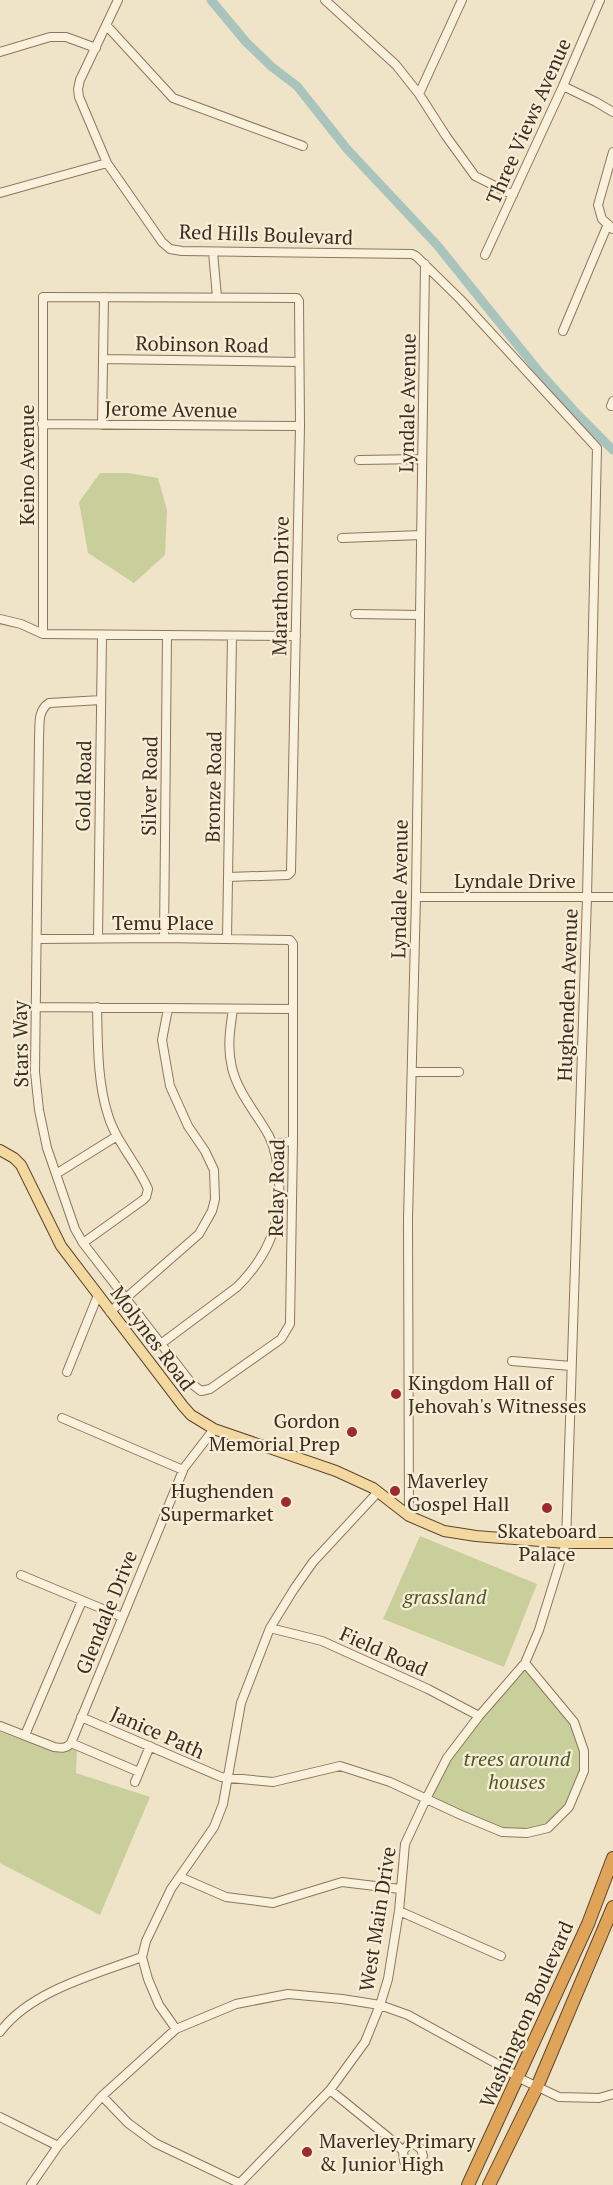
<svg xmlns="http://www.w3.org/2000/svg" width="613" height="2185" viewBox="0 0 613 2185" font-family="'PT Serif',serif">
<style>
.green{fill:#c9cf9b}
.lines{fill:none;stroke-linecap:round;stroke-linejoin:round}
.canal{stroke:#a9c4bc;stroke-width:9}
.minor-casing{stroke:#8d765c;stroke-width:10}
.major-casing{stroke:#5b4430;stroke-width:12}
.highway-casing{stroke:#5b4430;stroke-width:14}
.minor{stroke:#faf1dc;stroke-width:8}
.major{stroke:#f3d9a0;stroke-width:10}
.highway{stroke:#e0a458;stroke-width:12}
.poi-dot{fill:#9e2a2b;stroke:#f7eed8;stroke-width:2}
.labels{text-anchor:middle;dominant-baseline:central;stroke-width:4.5;stroke-linejoin:round;paint-order:stroke}
.street-label{font-size:20px;fill:#3d2e20;stroke:#f7eed8}
.poi-label{font-size:20px;fill:#3d2e20;stroke:#f7eed8;text-anchor:start}
.park-label{font-size:20px;font-style:italic;fill:#4d5a26;stroke:#f7eed8}
</style>
<rect width="100%" height="100%" fill="#f0e4c8"/>
<path class="green" d="M 100,473 L 128,473 L 158,478 L 167,510 L 165,555 L 134,583 L 88,553 L 79,502 Z
M 420,1536 L 537,1584 L 504,1667 L 383,1619 Z
M 525,1663 L 574,1722 L 584,1771 L 569,1807 L 548,1828 L 502,1832 L 428,1797 L 447,1758 Z
M 0,1732 L 60,1753 L 70,1749 L 77,1750 L 76,1773 L 150,1797 L 100,1915 L 0,1863 Z"/>
<g class="lines">
<path class="canal" d="M 211,0 L 246,42 L 272,67 L 297,86 L 347,149 L 437,245 L 541,374 L 578,415 L 613,450"/>
<g class="minor-casing">
<path id="minor" d="M 118,0 L 80,80 L 78,89 L 79,97 L 107,163 L 162,242 L 170,249 L 182,251 L 412,254 L 416,256 L 460,299 L 597,448 L 587,897 L 566,1543 L 539,1630 L 525,1663 L 479,1716 L 447,1758 L 426,1799 L 405,1844 L 399,1911 L 388,1979 L 380,2005 L 365,2042 L 330,2090 L 238,2185
M 325,0 L 396,65 L 419,94 L 446,136 L 475,176 L 513,195
M 107,26 L 173,98 L 303,146
M 0,52 L 50,37 L 66,37 L 96,48
M 563,86 L 596,102 L 613,112
M 419,94 L 462,0
M 613,152 L 598,205 L 602,219 L 613,229
M 0,193 L 107,163
M 213,252 L 217,297
M 485,255 L 563,86 L 600,0
M 563,331 L 608,224
M 103,359 L 299,362
M 611,406 L 613,401
M 42,424 L 300,426
M 102,425 L 104,297
M 359,460 L 422,459
M 342,538 L 421,535
M 355,614 L 420,615
M 0,619 L 21,624 L 43,634 L 296,636
M 43,634 L 43,297 L 297,298 L 299,301 L 300,426 L 291,872 L 288,875 L 228,877
M 416,897 L 613,897
M 98,938 L 102,635
M 164,938 L 167,635
M 37,939 L 164,938 L 290,940 L 293,944 L 293,1140 L 290,1324 L 281,1339 L 210,1389 L 201,1391 L 192,1384 L 83,1243 L 75,1229 L 47,1148 L 39,1110 L 35,1072 L 39,738 C 40,725 37,711 49,703 L 101,700
M 227,939 L 232,636
M 36,1007 L 293,1009
M 412,1072 L 459,1072
M 273,1145 L 293,1140
M 56,1174 L 117,1136
M 83,1243 L 143,1200 L 146,1197 L 148,1189 C 137,1163 116,1142 108,1115 C 97,1081 98,1042 97,1007
M 110,1312 L 199,1234 L 212,1211 L 215,1199 L 214,1170 L 205,1151 L 188,1126 L 170,1086 L 162,1040 L 168,1009
M 162,1343 L 237,1287 C 267,1257 282,1224 279,1181 C 278,1166 276,1150 269,1136 C 257,1114 238,1093 232,1068 C 227,1048 230,1029 233,1009
M 512,1361 L 571,1366
M 67,1372 L 98,1295
M 62,1418 L 183,1470
M 409,1516 L 408,1219 L 416,897 L 425,264
M 21,1575 L 122,1617
M 270,1628 L 322,1641 L 428,1689 L 479,1716
M 81,1717 L 221,1777 L 273,1782 L 340,1766 L 390,1782 L 461,1815 L 502,1832 L 527,1833 L 548,1828 L 569,1807 L 584,1771 L 584,1751 L 574,1722 L 525,1663
M 0,1726 L 54,1747 C 61,1748 66,1749 71,1743 L 184,1468 L 214,1429
M 25,1735 L 82,1601
M 71,1743 L 139,1772
M 135,1782 L 150,1746
M 180,1877 L 226,1897 L 273,1903 L 342,1882 L 400,1889
M 399,1911 L 501,1956
M 176,2029 L 159,2005 L 148,1979 L 142,1957 L 146,1941 L 171,1889 L 214,1827 L 223,1804 L 241,1703 L 270,1628 L 294,1589 L 313,1562 L 378,1492
M 0,2032 C 30,1991 96,1974 142,1957
M 330,2090 L 394,2142 L 403,2151 L 404,2161 L 410,2165 L 418,2164 L 423,2156 L 421,2149 L 414,2144 L 408,2145 L 403,2151
M 102,2096 L 128,2123 L 155,2143 L 239,2183
M 0,2117 L 58,2146
M 31,2185 L 58,2146 L 102,2096 L 176,2029 L 236,2004 L 288,1994 L 342,1999 L 380,2005 L 408,2015 L 499,2065 L 519,2078 L 559,2097 L 599,2098 L 613,2094"/>
</g>
<g class="major-casing">
<path id="major" d="M 0,1150 L 14,1158 L 21,1165 L 61,1246 L 183,1406 L 191,1415 L 214,1429 L 336,1471 L 373,1488 L 409,1516 L 444,1531 L 476,1536 L 566,1543 L 613,1543"/>
</g>
<g class="highway-casing">
<path id="highway" d="M 468,2185 L 588,1924 L 613,1858
M 489,2185 L 537,2087 L 613,1907"/>
</g>
<use href="#minor" class="minor"/>
<use href="#major" class="major"/>
<use href="#highway" class="highway"/>
</g>
<g class="poi-dot">
<circle cx="396" cy="1394" r="6"/>
<circle cx="352" cy="1432" r="6"/>
<circle cx="395" cy="1491" r="6"/>
<circle cx="286" cy="1502" r="6"/>
<circle cx="547" cy="1508" r="6"/>
<circle cx="307" cy="2152" r="6"/>
</g>
<g class="labels">
<g class="street-label">
<text transform="translate(528 121) rotate(-66)">Three Views Avenue</text>
<text transform="translate(266 234) rotate(2)">Red Hills Boulevard</text>
<text transform="translate(202 344) rotate(1)">Robinson Road</text>
<text transform="translate(407 403) rotate(-89)">Lyndale Avenue</text>
<text transform="translate(171 409) rotate(1)">Jerome Avenue</text>
<text transform="translate(26 465) rotate(-90)">Keino Avenue</text>
<text transform="translate(280 586) rotate(-89)">Marathon Drive</text>
<text transform="translate(83 786) rotate(-89)">Gold Road</text>
<text transform="translate(149 786) rotate(-89)">Silver Road</text>
<text transform="translate(213 787) rotate(-89)">Bronze Road</text>
<text x="515" y="880">Lyndale Drive</text>
<text transform="translate(399 889) rotate(-89)">Lyndale Avenue</text>
<text x="163" y="922">Temu Place</text>
<text transform="translate(567 995) rotate(-88)">Hughenden Avenue</text>
<text transform="translate(20 1044) rotate(-91)">Stars Way</text>
<text transform="translate(276 1188) rotate(-89)">Relay Road</text>
<text transform="translate(153 1338) rotate(53)">Molynes Road</text>
<text transform="translate(106 1612) rotate(-68)">Glendale Drive</text>
<text transform="translate(384 1651) rotate(24)">Field Road</text>
<text transform="translate(158 1732) rotate(24)">Janice Path</text>
<text transform="translate(377 1919) rotate(-81)">West Main Drive</text>
<text transform="translate(526 2014) rotate(-66)">Washington Boulevard</text>
</g>
<g class="poi-label">
<text x="408" y="1382">Kingdom Hall of<tspan x="408" dy="23">Jehovah's Witnesses</tspan></text>
<text x="340" y="1420" text-anchor="end">Gordon<tspan x="340" dy="23">Memorial Prep</tspan></text>
<text x="407" y="1480">Maverley<tspan x="407" dy="23">Gospel Hall</tspan></text>
<text x="274" y="1490" text-anchor="end">Hughenden<tspan x="274" dy="23">Supermarket</tspan></text>
<text x="547" y="1530" text-anchor="middle">Skateboard<tspan x="547" dy="23">Palace</tspan></text>
<text x="319" y="2140">Maverley Primary<tspan x="319" dy="23">&amp; Junior High</tspan></text>
</g>
<g class="park-label">
<text x="445" y="1596">grassland</text>
<text x="517" y="1758">trees around<tspan x="517" dy="23">houses</tspan></text>
</g>
</g>
</svg>
